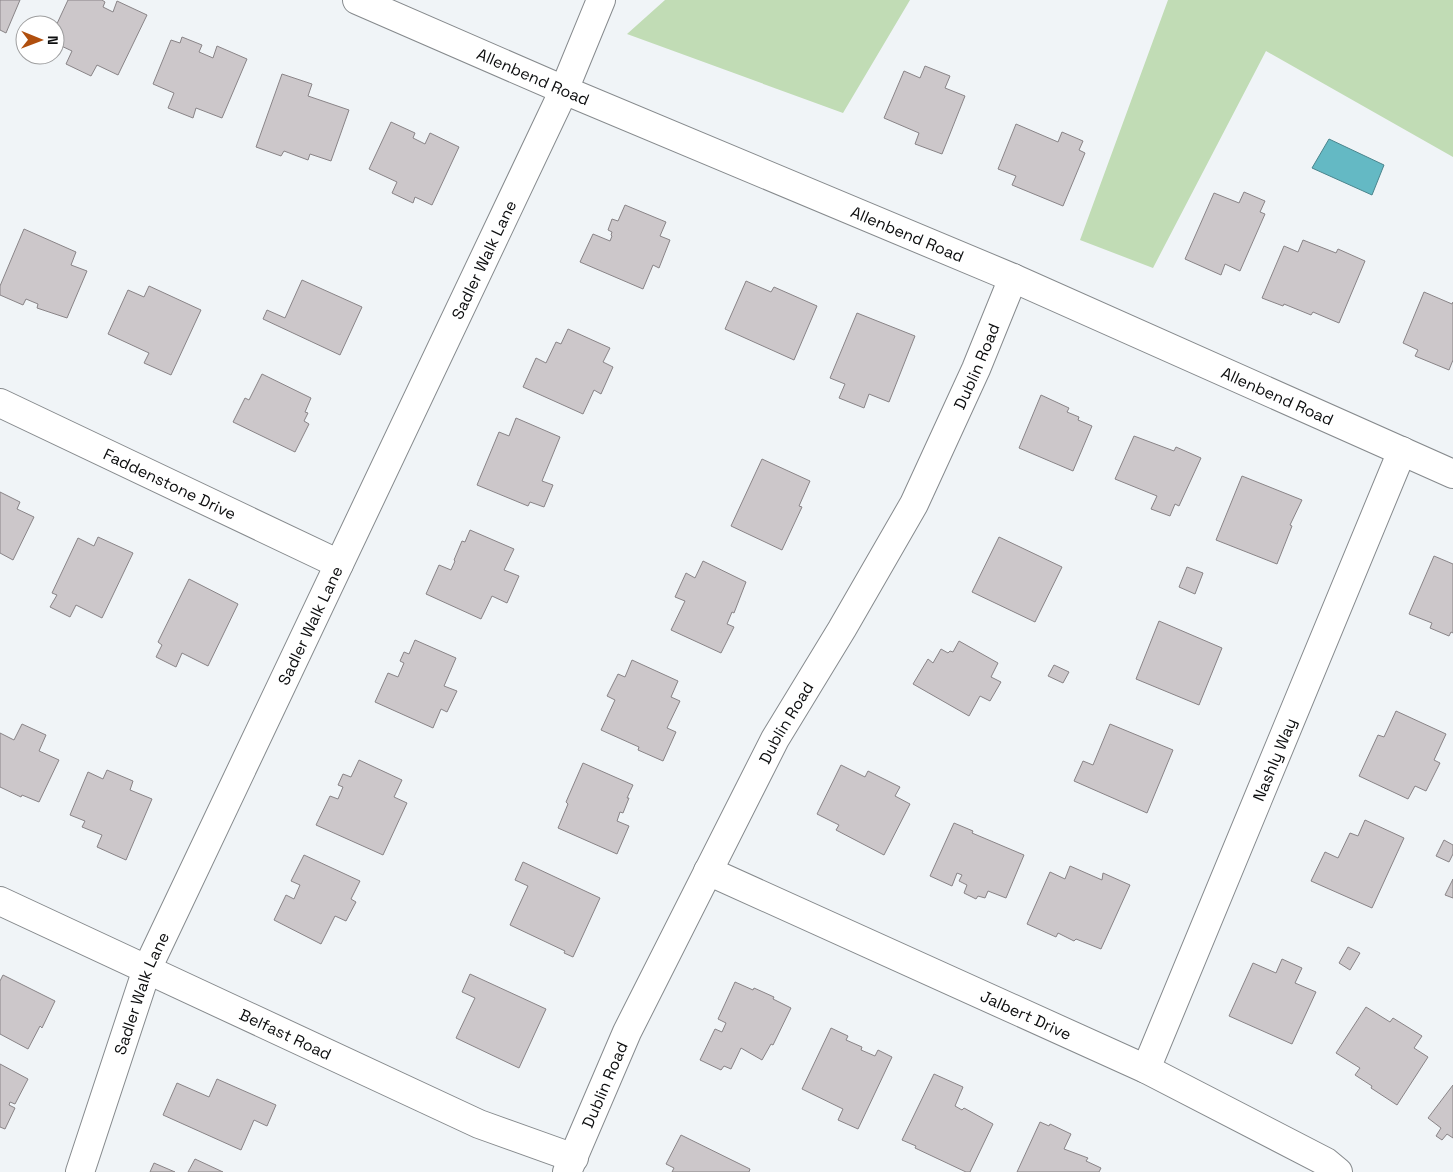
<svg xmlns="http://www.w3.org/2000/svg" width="1453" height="1172" viewBox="0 0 1453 1172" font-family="'Space Grotesk',sans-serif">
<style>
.green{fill:#c1dcb5}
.water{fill:#64b9c4;stroke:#4a858d}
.building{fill:#ccc7ca;stroke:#898487}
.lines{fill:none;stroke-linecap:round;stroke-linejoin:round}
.street-casing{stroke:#868a8d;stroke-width:30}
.street{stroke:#fff;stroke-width:28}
.labels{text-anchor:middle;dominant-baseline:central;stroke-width:5;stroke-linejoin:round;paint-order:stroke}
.street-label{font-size:16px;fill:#0c0d0e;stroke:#fff}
</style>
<rect width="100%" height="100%" fill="#f0f4f7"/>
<path class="green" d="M 665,0 L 910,0 L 843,113 L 627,34 Z
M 1168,0 L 1453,0 L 1453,157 L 1266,51 L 1153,268 L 1080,240 Z"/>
<path class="water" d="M 1329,139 L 1384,165 L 1372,195 L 1312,168 Z"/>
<path class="building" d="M 0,0 L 20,0 L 6,33 L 0,30 Z
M 68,0 L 102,0 L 105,2 L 103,7 L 113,12 L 117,1 L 147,15 L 118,75 L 97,65 L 91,76 L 66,64 L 72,51 L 55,43 L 55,28 Z
M 182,37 L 202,45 L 199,52 L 213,58 L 217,46 L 247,59 L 222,118 L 196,108 L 193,118 L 168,108 L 174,93 L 153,84 L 171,40 L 180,43 Z
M 925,66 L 950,76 L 945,88 L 965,96 L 942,154 L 915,144 L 919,133 L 884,118 L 904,71 L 920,78 Z
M 282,74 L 312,84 L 308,96 L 349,110 L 331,161 L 310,154 L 308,160 L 284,151 L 281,156 L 256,147 Z
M 391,122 L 415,133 L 413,138 L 425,144 L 430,133 L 459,147 L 432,205 L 415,197 L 413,203 L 392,193 L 397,182 L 369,169 Z
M 1016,124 L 1058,142 L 1062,132 L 1083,141 L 1079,150 L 1085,153 L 1063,206 L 1012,185 L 1016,176 L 998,169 Z
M 1244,192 L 1265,201 L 1260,212 L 1265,214 L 1240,271 L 1225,264 L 1221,275 L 1185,259 L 1214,193 L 1239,203 Z
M 625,205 L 666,222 L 660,236 L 670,240 L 659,268 L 653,265 L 643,289 L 580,262 L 593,234 L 610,241 L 612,236 L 611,235 L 612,232 L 608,230 L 612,219 L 618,221 Z
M 24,229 L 76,252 L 71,265 L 87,271 L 67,318 L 37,308 L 38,304 L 26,299 L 23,305 L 0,295 L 0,286 Z
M 1303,240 L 1336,253 L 1338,249 L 1365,261 L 1339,323 L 1313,312 L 1311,315 L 1284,304 L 1283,306 L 1262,298 L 1284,246 L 1298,252 Z
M 302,280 L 362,307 L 340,355 L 263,319 L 267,310 L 285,318 Z
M 746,281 L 771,292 L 774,287 L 817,306 L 794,360 L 725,329 Z
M 149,286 L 201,310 L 171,375 L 144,363 L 149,353 L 108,334 L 128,290 L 144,297 Z
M 1424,292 L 1452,304 L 1453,302 L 1453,360 L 1449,370 L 1415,356 L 1418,350 L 1403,343 Z
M 857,313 L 915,336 L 889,402 L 869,394 L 864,408 L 839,398 L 845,384 L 830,378 Z
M 568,329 L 610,348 L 603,362 L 613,367 L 601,394 L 594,390 L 583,414 L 523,387 L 536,358 L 546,363 L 556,342 L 561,344 Z
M 262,374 L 311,398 L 305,412 L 308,413 L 304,421 L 309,424 L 295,452 L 233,422 L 245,398 L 249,400 Z
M 1041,395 L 1069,408 L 1067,412 L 1079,417 L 1078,420 L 1092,426 L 1073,471 L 1019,448 Z
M 516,418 L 560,437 L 542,481 L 553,485 L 544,507 L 530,502 L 528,506 L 477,485 L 499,432 L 509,436 Z
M 1134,436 L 1174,451 L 1176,447 L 1201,458 L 1179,506 L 1175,504 L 1170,516 L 1151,509 L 1157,496 L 1115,479 Z
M 762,459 L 810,481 L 799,506 L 802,507 L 782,550 L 731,526 Z
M 1242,476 L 1302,500 L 1290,525 L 1292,526 L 1277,564 L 1216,540 Z
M 0,492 L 20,502 L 17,509 L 34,517 L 13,560 L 0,553 Z
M 470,530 L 514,549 L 504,570 L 519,576 L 507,603 L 492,596 L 481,619 L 426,594 L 439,565 L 451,570 L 455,561 L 454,560 L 462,541 L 465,542 Z
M 98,537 L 133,553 L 102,618 L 76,605 L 70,617 L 50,607 L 57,595 L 52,593 L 78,538 L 94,546 Z
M 999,537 L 1062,567 L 1035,622 L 972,592 Z
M 1434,556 L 1453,564 L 1453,633 L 1451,632 L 1449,636 L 1430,628 L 1432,623 L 1409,614 Z
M 703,561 L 746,582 L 734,613 L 732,612 L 727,624 L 734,627 L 721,653 L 671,630 L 685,601 L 675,597 L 686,573 L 695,578 Z
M 1187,567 L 1203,573 L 1195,594 L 1179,587 Z
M 189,579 L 238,604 L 208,666 L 182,653 L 176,667 L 156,657 L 162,645 L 158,642 Z
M 1159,621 L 1222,648 L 1199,705 L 1136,679 Z
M 415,640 L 456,658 L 444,686 L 457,691 L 447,712 L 441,709 L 433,728 L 375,702 L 388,673 L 398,677 L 404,663 L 400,661 L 404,652 L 409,654 Z
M 959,641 L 998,663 L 991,677 L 1001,682 L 990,701 L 980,696 L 969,716 L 913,684 L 928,659 L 933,663 L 941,649 L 948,653 L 950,651 L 953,652 Z
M 632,660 L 678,681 L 671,697 L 680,701 L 667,728 L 676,732 L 663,761 L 638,750 L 639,747 L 601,730 L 615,700 L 607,696 L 618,674 L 625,677 Z
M 1054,665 L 1069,672 L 1063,683 L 1048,676 Z
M 1396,711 L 1446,734 L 1434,760 L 1440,763 L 1426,791 L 1415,786 L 1408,799 L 1359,776 L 1378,735 L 1384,737 Z
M 22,724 L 46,735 L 39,751 L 59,760 L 39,802 L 22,795 L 21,797 L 0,787 L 0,733 L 14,740 Z
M 1110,724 L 1173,750 L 1147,813 L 1074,781 L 1083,761 L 1093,765 Z
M 359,760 L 402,780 L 394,797 L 407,803 L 383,855 L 316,825 L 330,796 L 338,799 L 343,787 L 338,785 L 343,774 L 351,777 Z
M 583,763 L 633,785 L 627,798 L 629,798 L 623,813 L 620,812 L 617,821 L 629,826 L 617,854 L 558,828 L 568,804 L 566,802 Z
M 841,765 L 865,777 L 868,771 L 900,787 L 895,796 L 910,804 L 884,855 L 836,830 L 839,825 L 817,814 Z
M 107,770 L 133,781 L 130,790 L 152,799 L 126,860 L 97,847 L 102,835 L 82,827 L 85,821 L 70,815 L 88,772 L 103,779 Z
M 1365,820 L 1404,838 L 1372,908 L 1311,881 L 1325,852 L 1338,858 L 1350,833 L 1358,836 Z
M 954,823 L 973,831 L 972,833 L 1024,855 L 1006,898 L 988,891 L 985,898 L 978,896 L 976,899 L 964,893 L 967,885 L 959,881 L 962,875 L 957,873 L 952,886 L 930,876 Z
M 1444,840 L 1453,845 L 1453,854 L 1449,862 L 1436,856 Z
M 304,855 L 360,881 L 351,899 L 356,902 L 346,921 L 335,916 L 321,944 L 274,920 L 286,895 L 294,899 L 300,885 L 291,881 Z
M 523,862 L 600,898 L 573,957 L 564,953 L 565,951 L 510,925 L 528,886 L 515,880 Z
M 1070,866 L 1102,880 L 1103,873 L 1130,885 L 1101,949 L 1076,939 L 1074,941 L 1058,933 L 1056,937 L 1027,924 L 1050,872 L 1065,879 Z
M 1453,879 L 1453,898 L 1445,895 Z
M 1348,947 L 1360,953 L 1350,970 L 1339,963 Z
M 1282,959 L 1302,968 L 1295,983 L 1316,992 L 1292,1044 L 1229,1016 L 1253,963 L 1276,973 Z
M 470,974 L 546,1009 L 519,1068 L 456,1038 L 475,998 L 462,992 Z
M 3,975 L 55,1001 L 42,1028 L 40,1026 L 28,1049 L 0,1034 L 0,981 Z
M 735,982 L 753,990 L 754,988 L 774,997 L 773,999 L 791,1008 L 773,1045 L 771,1044 L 762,1060 L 741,1048 L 731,1069 L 724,1066 L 721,1070 L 700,1060 L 715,1029 L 722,1032 L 726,1023 L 718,1019 Z
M 1366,1007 L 1390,1022 L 1393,1018 L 1422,1036 L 1414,1048 L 1428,1057 L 1397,1105 L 1371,1088 L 1372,1086 L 1355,1075 L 1360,1068 L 1336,1053 Z
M 831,1028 L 848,1036 L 846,1040 L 862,1047 L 861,1050 L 875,1056 L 878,1050 L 892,1057 L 858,1129 L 838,1120 L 843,1109 L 802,1089 Z
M 0,1064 L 28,1079 L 15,1104 L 10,1102 L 9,1105 L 15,1108 L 5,1129 L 0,1127 Z
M 934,1074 L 963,1087 L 955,1106 L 962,1110 L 964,1108 L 993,1124 L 970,1172 L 966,1172 L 915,1148 L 916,1146 L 902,1140 Z
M 217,1079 L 276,1105 L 267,1126 L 254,1120 L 241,1150 L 163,1115 L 177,1083 L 209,1097 Z
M 1453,1085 L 1453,1138 L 1447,1134 L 1442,1140 L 1436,1136 L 1441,1128 L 1428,1118 Z
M 1040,1122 L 1049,1126 L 1050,1124 L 1071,1134 L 1064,1149 L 1088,1158 L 1086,1161 L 1101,1168 L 1099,1172 L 1017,1172 Z
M 681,1135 L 750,1169 L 749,1172 L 672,1172 L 674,1168 L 666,1164 Z
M 195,1159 L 223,1172 L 188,1172 Z
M 154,1163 L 175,1172 L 150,1172 Z"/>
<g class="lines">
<g class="street-casing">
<g id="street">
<path id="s1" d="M 357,0 L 564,90 L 1013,278 L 1453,474"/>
<path id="s2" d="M 0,403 L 339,564"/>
<path id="s3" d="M 708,871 L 1146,1069 L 1326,1162 L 1338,1172"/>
<path id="s4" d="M 0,901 L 479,1124 L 574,1158"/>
<path id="s5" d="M 1146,1069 L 1402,451"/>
<path id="s6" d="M 80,1172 L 147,969 L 564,90 L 601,0"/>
<path id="s7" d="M 567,1172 L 627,1032 L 775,739 L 842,629 L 914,504 L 976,369 L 1013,278"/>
</g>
</g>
<use href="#street" class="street"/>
</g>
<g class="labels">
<g class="street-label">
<text stroke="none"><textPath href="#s1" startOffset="192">Allenbend Road</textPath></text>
<text stroke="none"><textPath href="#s1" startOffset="598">Allenbend Road</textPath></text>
<text stroke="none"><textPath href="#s6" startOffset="999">Sadler Walk Lane</textPath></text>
<text stroke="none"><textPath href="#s7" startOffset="905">Dublin Road</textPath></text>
<text stroke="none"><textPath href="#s1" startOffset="1002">Allenbend Road</textPath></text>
<text stroke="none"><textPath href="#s2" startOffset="188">Faddenstone Drive</textPath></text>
<text stroke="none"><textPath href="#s6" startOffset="594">Sadler Walk Lane</textPath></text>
<text stroke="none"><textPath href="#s7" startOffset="500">Dublin Road</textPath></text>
<text stroke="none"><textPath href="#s5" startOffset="335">Nashly Way</textPath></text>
<text stroke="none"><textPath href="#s6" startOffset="189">Sadler Walk Lane</textPath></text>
<text stroke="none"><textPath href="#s3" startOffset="349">Jalbert Drive</textPath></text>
<text stroke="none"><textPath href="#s4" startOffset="315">Belfast Road</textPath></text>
<text stroke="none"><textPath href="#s7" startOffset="95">Dublin Road</textPath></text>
</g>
</g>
<g transform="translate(40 40) rotate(91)"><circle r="24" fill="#ffffff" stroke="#9e9e9f"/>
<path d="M0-4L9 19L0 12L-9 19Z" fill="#b04f0e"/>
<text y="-8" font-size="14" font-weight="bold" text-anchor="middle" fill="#0c0d0e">N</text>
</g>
</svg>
